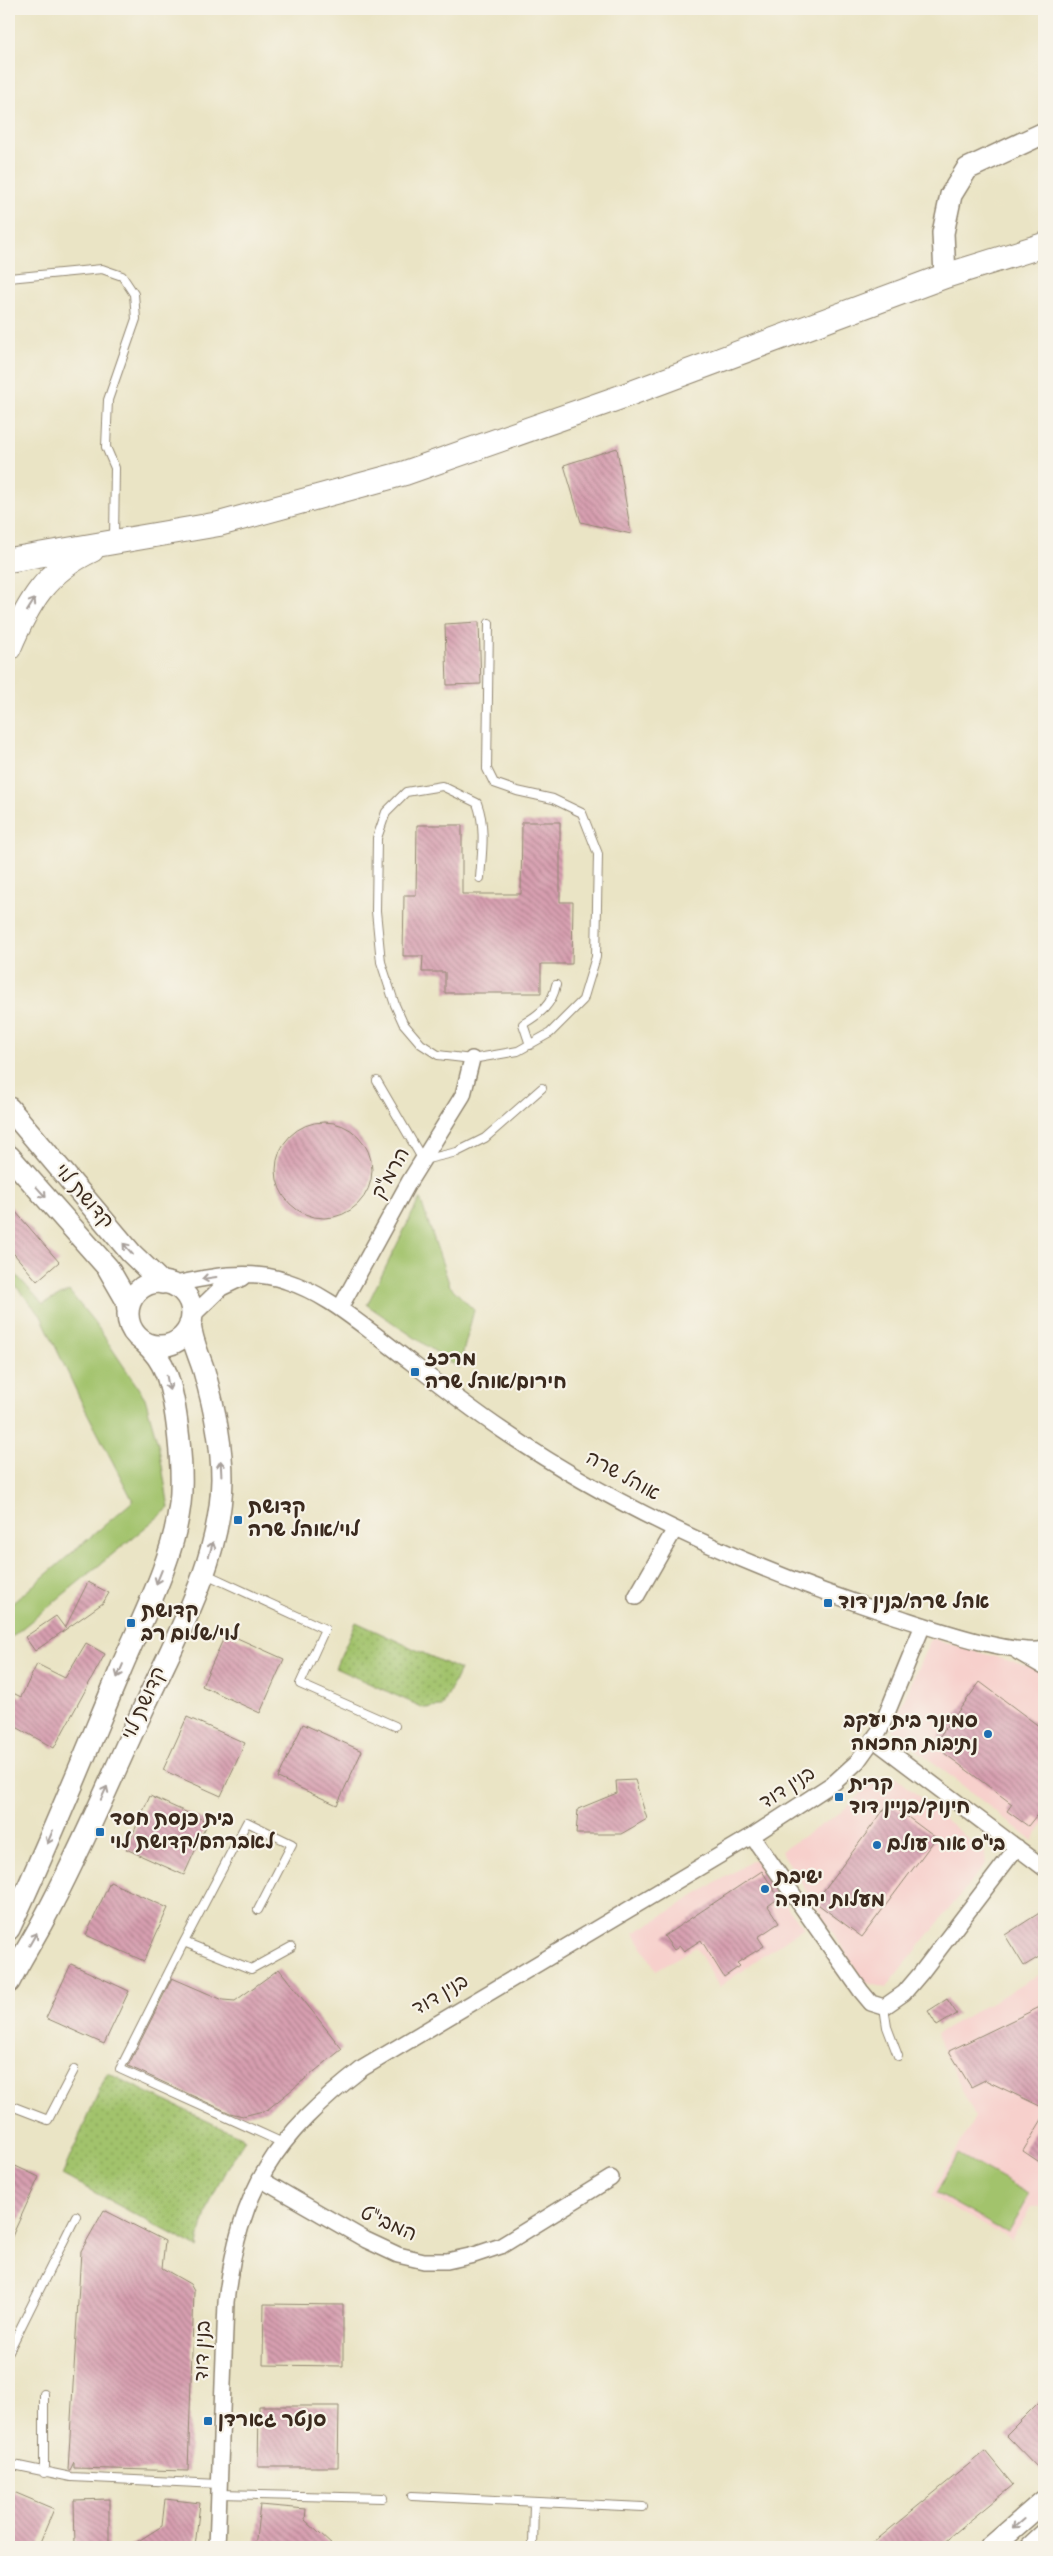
<svg xmlns="http://www.w3.org/2000/svg" width="1053" height="2556" viewBox="0 0 1053 2556" font-family="'Indie Flower','Playpen Sans Hebrew',sans-serif">
<style>
.built{fill:#f7d0cc}
.grass{fill:#a2c36c;stroke:#6e7645}
.park{fill:url(#park-dots);stroke:#6e7645}
.building{fill:url(#building-back-hatch)}
.lines{fill:none;stroke-linecap:round;stroke-linejoin:round}
.lane-casing{stroke:#928772;stroke-width:10}
.street-casing{stroke:#928772;stroke-width:18}
.secondary-casing{stroke:#928772;stroke-width:24}
.primary-casing{stroke:#928772;stroke-width:26}
.lane{stroke:#fff;stroke-width:8}
.street{stroke:#fff;stroke-width:15}
.secondary{stroke:#fff;stroke-width:21}
.primary{stroke:#fff;stroke-width:24}
.oneway{stroke:#a79f9a}
.poi-dot{fill:#1f6fb2;stroke:#f7f3e8;stroke-width:2}
.labels{text-anchor:middle;dominant-baseline:central;stroke-width:4.5;stroke-linejoin:round;paint-order:stroke}
.street-label{font-size:20px;fill:#3b2a1e;stroke:#f7f3e8}
.poi-label{font-size:20px;font-weight:bold;fill:#3b2a1e;stroke:#f7f3e8;text-anchor:start}
</style>
<defs>
<pattern id="park-dots" width="8" height="8" patternUnits="userSpaceOnUse" patternTransform="scale(1.25)"><rect width="8" height="8" fill="#a2c36c"/><path d="M2 2h.1M6 6h.1" fill="none" stroke="#859f58" stroke-width="1.8" stroke-linecap="round"/></pattern>
<pattern id="building-back-hatch" width="6" height="6" patternUnits="userSpaceOnUse" patternTransform="scale(1.25)"><rect width="6" height="6" fill="#d79fb0"/><path d="M-1 5l2 2M0 0l6 6M5-1l2 2" fill="none" stroke="#b0828f"/></pattern>
</defs>
<rect width="100%" height="100%" fill="#f7f3e8"/>
<filter id="ink" filterUnits="userSpaceOnUse"><feTurbulence type="fractalNoise" baseFrequency=".02" numOctaves="2"/><feDisplacementMap in="SourceGraphic" scale="10" xChannelSelector="R" yChannelSelector="G"/><feConvolveMatrix kernelMatrix="1 2 1 2 8 2 1 2 1" color-interpolation-filters="sRGB"/></filter>
<filter id="wash" filterUnits="userSpaceOnUse"><feTurbulence type="fractalNoise" baseFrequency=".0096" numOctaves="4" result="noise"/><feDisplacementMap in="SourceGraphic" scale="20" xChannelSelector="R" yChannelSelector="G"/><feGaussianBlur stdDeviation="1.12" result="paint"/><feColorMatrix in="noise" values="0 0 0 0 0 0 0 0 0 0 0 0 0 0 0 0 0 1.4 0 .05"/><feComposite in="paint" operator="in"/></filter>
<g filter="url(#wash)">
<rect width="100%" height="100%" fill="#eae4c5"/>
<path class="built" d="M 931,1638 L 1044,1671 L 1044,1824 L 1033,1841 L 891,1729 Z
M 878,1777 L 896,1777 L 985,1853 L 986,1863 L 886,1988 L 864,1982 L 781,1851 L 841,1812 Z
M 755,1859 L 792,1914 L 804,1927 L 719,1987 L 696,1947 L 656,1970 L 634,1933 Z
M 1044,1972 L 1044,2207 L 1031,2207 L 1011,2240 L 931,2196 L 975,2117 L 936,2034 Z"/>
<path class="grass" d="M 420,1198 L 450,1286 L 474,1310 L 459,1368 L 367,1305 Z
M 9,1267 L 43,1304 L 69,1291 L 95,1323 L 145,1398 L 159,1448 L 169,1508 L 9,1639 L 9,1606 L 133,1501 L 81,1401 L 41,1316 L 9,1278 Z
M 958,2154 L 1029,2194 L 1007,2233 L 936,2193 Z"/>
<path class="park" d="M 356,1622 L 460,1670 L 442,1707 L 424,1708 L 335,1668 Z
M 107,2073 L 245,2139 C 223,2174 203,2207 198,2248 L 62,2175 Z"/>
<g id="blocks">
<path class="building" d="M 617,448 L 631,534 L 581,522 L 564,465 Z
M 479,622 L 481,684 L 447,685 L 445,624 Z
M 522,822 L 560,822 L 560,902 L 573,902 L 572,964 L 541,964 L 541,993 L 445,993 L 445,972 L 422,972 L 423,956 L 403,956 L 404,895 L 416,895 L 417,825 L 462,825 L 462,894 L 521,894 Z
M276 1170a48 48 0 1 1 96 0a48 48 0 1 1-96 0Z
M 9,1204 L 59,1262 L 37,1281 L 9,1248 Z
M 88,1582 L 109,1593 L 103,1603 L 35,1651 L 25,1637 L 56,1616 L 65,1628 Z
M 226,1633 L 284,1659 L 260,1713 L 202,1686 Z
M 86,1643 L 105,1654 L 54,1748 L 9,1723 L 9,1691 L 21,1697 L 37,1664 L 65,1678 Z
M 980,1682 L 1044,1730 L 1044,1822 L 1036,1816 L 1028,1826 L 1007,1811 L 1012,1804 L 944,1753 L 950,1745 L 939,1737 Z
M 187,1717 L 245,1743 L 221,1796 L 163,1770 Z
M 303,1724 L 362,1751 L 337,1805 L 278,1778 Z
M 635,1780 L 647,1819 L 621,1834 L 576,1834 L 578,1809 L 617,1793 L 616,1781 Z
M 150,1796 L 208,1822 L 184,1875 L 126,1849 Z
M 889,1803 L 936,1838 L 862,1937 L 815,1902 Z
M 762,1871 L 779,1898 L 768,1906 L 779,1923 L 758,1937 L 764,1946 L 737,1963 L 740,1966 L 724,1977 L 701,1940 L 684,1951 L 680,1946 L 674,1950 L 664,1936 Z
M 110,1882 L 168,1908 L 144,1961 L 86,1935 Z
M 1044,1910 L 1044,1954 L 1024,1966 L 1005,1935 Z
M 71,1964 L 129,1991 L 104,2044 L 46,2018 Z
M 279,1969 L 342,2049 L 267,2110 L 243,2116 L 230,2113 L 128,2066 L 172,1978 L 223,2000 L 235,2001 Z
M 947,1999 L 957,2014 L 937,2026 L 928,2011 Z
M 1044,2005 L 1044,2108 L 985,2080 L 971,2087 L 949,2051 Z
M 1044,2116 L 1044,2165 L 1023,2151 Z
M 9,2163 L 39,2177 L 9,2243 Z
M 104,2210 L 165,2241 L 162,2268 L 190,2284 L 194,2291 L 188,2471 L 74,2468 L 74,2462 L 70,2470 L 68,2470 L 81,2251 Z
M 264,2304 L 343,2305 L 343,2366 L 263,2365 Z
M 1044,2397 L 1044,2474 L 1006,2435 Z
M 259,2406 L 339,2406 L 338,2467 L 258,2467 Z
M 985,2451 L 1013,2485 L 938,2547 L 868,2547 Z
M 9,2490 L 54,2509 L 38,2547 L 9,2547 Z
M 109,2499 L 109,2547 L 75,2547 L 74,2500 Z
M 165,2499 L 200,2503 L 195,2547 L 129,2547 L 162,2526 Z
M 260,2505 L 306,2509 L 305,2520 L 334,2547 L 255,2547 Z"/>
</g>
</g>
<g filter="url(#ink)">
<use href="#blocks" fill-opacity="0" stroke="#928772" stroke-width="1"/>
<g class="lines">
<g class="lane-casing">
<path id="lane" d="M 9,278 L 102,269 L 122,276 L 134,294 L 136,319 L 108,400 L 106,447 L 115,468 L 114,539
M 480,878 C 482,852 486,827 477,803 L 442,786 L 406,792 L 386,812 L 377,838 L 376,911 L 381,962 L 395,1005 L 403,1023 L 421,1044 L 438,1055 L 472,1059 L 518,1051 L 550,1033 L 583,1000 L 596,957 L 598,854 L 582,813 L 553,799 L 517,791 L 494,783 L 487,769 L 489,623
M 530,1045 L 523,1024 C 540,1014 552,1005 556,985
M 377,1081 L 423,1160 L 457,1152 L 485,1138 L 542,1088
M 206,1574 L 325,1629 L 300,1684 L 395,1726
M 184,1942 L 247,1822 L 292,1844 L 258,1910
M 884,2007 L 887,2027 L 898,2056
M 9,2105 L 48,2120 L 74,2070
M 283,2143 L 120,2069 L 184,1942 L 251,1969 L 291,1947
M 9,2351 L 76,2216
M 9,2464 L 71,2477 L 219,2484
M 44,2473 L 44,2394
M 219,2494 L 383,2498
M 412,2496 L 643,2507
M 533,2547 L 534,2502"/>
</g>
<g class="street-casing">
<path id="street" d="M 171,1285 C 208,1277 249,1268 286,1281 C 321,1292 349,1315 377,1336 C 419,1368 459,1401 502,1430 C 623,1513 759,1572 898,1617 C 932,1628 1012,1656 1044,1649
M 340,1308 L 409,1182 L 463,1095 L 472,1059
M 192,1316 L 221,1288 L 242,1278
M 636,1597 L 675,1529
M 1018,1652 L 1044,1667
M 873,1739 L 1044,1868
M 752,1836 L 861,1991 L 871,2003 L 884,2007 L 904,1993 L 921,1973 L 1017,1847
M 260,2179 L 366,2240 L 398,2255 L 424,2261 L 447,2261 L 474,2255 L 501,2246 L 611,2178
M 217,2547 L 226,2302 C 239,2189 275,2136 363,2068 L 752,1836 L 835,1782 L 857,1762 L 880,1730 L 923,1625"/>
</g>
<g class="secondary-casing">
<path id="secondary" d="M 945,276 L 943,233 L 951,195 L 967,169 L 1044,133
M 9,1108 L 131,1253 L 162,1283
M 9,1156 L 108,1268 L 127,1301 L 128,1311
M128 1314a32 32 0 1 1 64 0a32 32 0 1 1-64 0Z
M 9,1929 C 49,1844 84,1757 120,1671 C 142,1618 173,1562 180,1504 C 184,1471 177,1403 166,1373 C 161,1360 154,1351 144,1342
M 9,1982 C 20,1960 33,1940 44,1919 C 82,1849 112,1775 146,1703 C 179,1632 221,1559 222,1479 C 222,1442 214,1406 204,1371 C 199,1355 192,1342 190,1324
M 991,2547 L 1044,2501
M 1031,2547 L 1044,2535"/>
</g>
<g class="primary-casing">
<path id="primary" d="M 9,560 L 219,524 L 405,473 L 618,398 L 945,276 L 1044,245
M 9,648 C 28,603 46,571 92,550"/>
</g>
<use href="#lane" class="lane"/>
<use href="#street" class="street"/>
<use href="#secondary" class="secondary"/>
<use href="#primary" class="primary"/>
</g>
<defs><path id="oneway-shaft" d="M-6 0H5M1.5-3L5.5 0L1.5 3" fill="none" stroke-width="1.6" stroke-linecap="round" stroke-linejoin="round" transform="scale(1.25)"/></defs>
<g class="oneway">
<use href="#oneway-shaft" transform="translate(31 605) rotate(-58)"/>
<use href="#oneway-shaft" transform="translate(41 1192) rotate(48)"/>
<use href="#oneway-shaft" transform="translate(128 1249) rotate(-131)"/>
<use href="#oneway-shaft" transform="translate(209 1278) rotate(172)"/>
<use href="#oneway-shaft" transform="translate(168 1383) rotate(79)"/>
<use href="#oneway-shaft" transform="translate(221 1468) rotate(-93)"/>
<use href="#oneway-shaft" transform="translate(211 1549) rotate(-74)"/>
<use href="#oneway-shaft" transform="translate(159 1577) rotate(112)"/>
<use href="#oneway-shaft" transform="translate(120 1671) rotate(113)"/>
<use href="#oneway-shaft" transform="translate(104 1793) rotate(-65)"/>
<use href="#oneway-shaft" transform="translate(50 1837) rotate(113)"/>
<use href="#oneway-shaft" transform="translate(33 1939) rotate(-60)"/>
<use href="#oneway-shaft" transform="translate(1018 2524) rotate(139)"/>
</g>
</g>
<g class="poi-dot">
<rect x="410" y="1367" width="10" height="10" rx="2.5"/>
<rect x="233" y="1515" width="10" height="10" rx="2.5"/>
<rect x="823" y="1598" width="10" height="10" rx="2.5"/>
<rect x="126" y="1618" width="10" height="10" rx="2.5"/>
<circle cx="988" cy="1734" r="5"/>
<rect x="834" y="1792" width="10" height="10" rx="2.5"/>
<rect x="95" y="1827" width="10" height="10" rx="2.5"/>
<circle cx="877" cy="1845" r="5"/>
<circle cx="765" cy="1889" r="5"/>
<rect x="203" y="2416" width="10" height="10" rx="2.5"/>
</g>
<g class="labels">
<g class="street-label">
<text transform="translate(392 1174) rotate(-60)">הרמ"ק</text>
<text transform="translate(83 1197) rotate(49)">קדושת לוי</text>
<text transform="translate(622 1477) rotate(29)">אוהל שרה</text>
<text transform="translate(145 1704) rotate(-65)">קדושת לוי</text>
<text transform="translate(788 1789) rotate(-33)">בנין דוד</text>
<text transform="translate(441 1996) rotate(-31)">בנין דוד</text>
<text transform="translate(388 2225) rotate(24)">המבי"ט</text>
<text transform="translate(204 2351) rotate(-88)">בנין דוד</text>
</g>
<g class="poi-label">
<text x="425" y="1360">מרכז<tspan x="425" dy="23">חירום/אוהל שרה</tspan></text>
<text x="248" y="1508">קדושת<tspan x="248" dy="23">לוי/אוהל שרה</tspan></text>
<text x="838" y="1603">אהל שרה/בנין דוד</text>
<text x="141" y="1612">קדושת<tspan x="141" dy="23">לוי/שלום רב</tspan></text>
<text x="978" y="1722" text-anchor="end">סמינר בית יעקב<tspan x="978" dy="23">נתיבות החכמה</tspan></text>
<text x="849" y="1785">קרית<tspan x="849" dy="23">חינוך/בניין דוד</tspan></text>
<text x="110" y="1820">בית כנסת חסד<tspan x="110" dy="23">לאברהם/קדושת לוי</tspan></text>
<text x="887" y="1845">בי"ס אור עולם</text>
<text x="775" y="1878">ישיבת<tspan x="775" dy="23">מעלות יהודה</tspan></text>
<text x="218" y="2421">סנטר גארדן</text>
</g>
</g>
<rect width="1053" height="2556" fill="none" stroke="#f7f3e8" stroke-width="30"/>
</svg>
